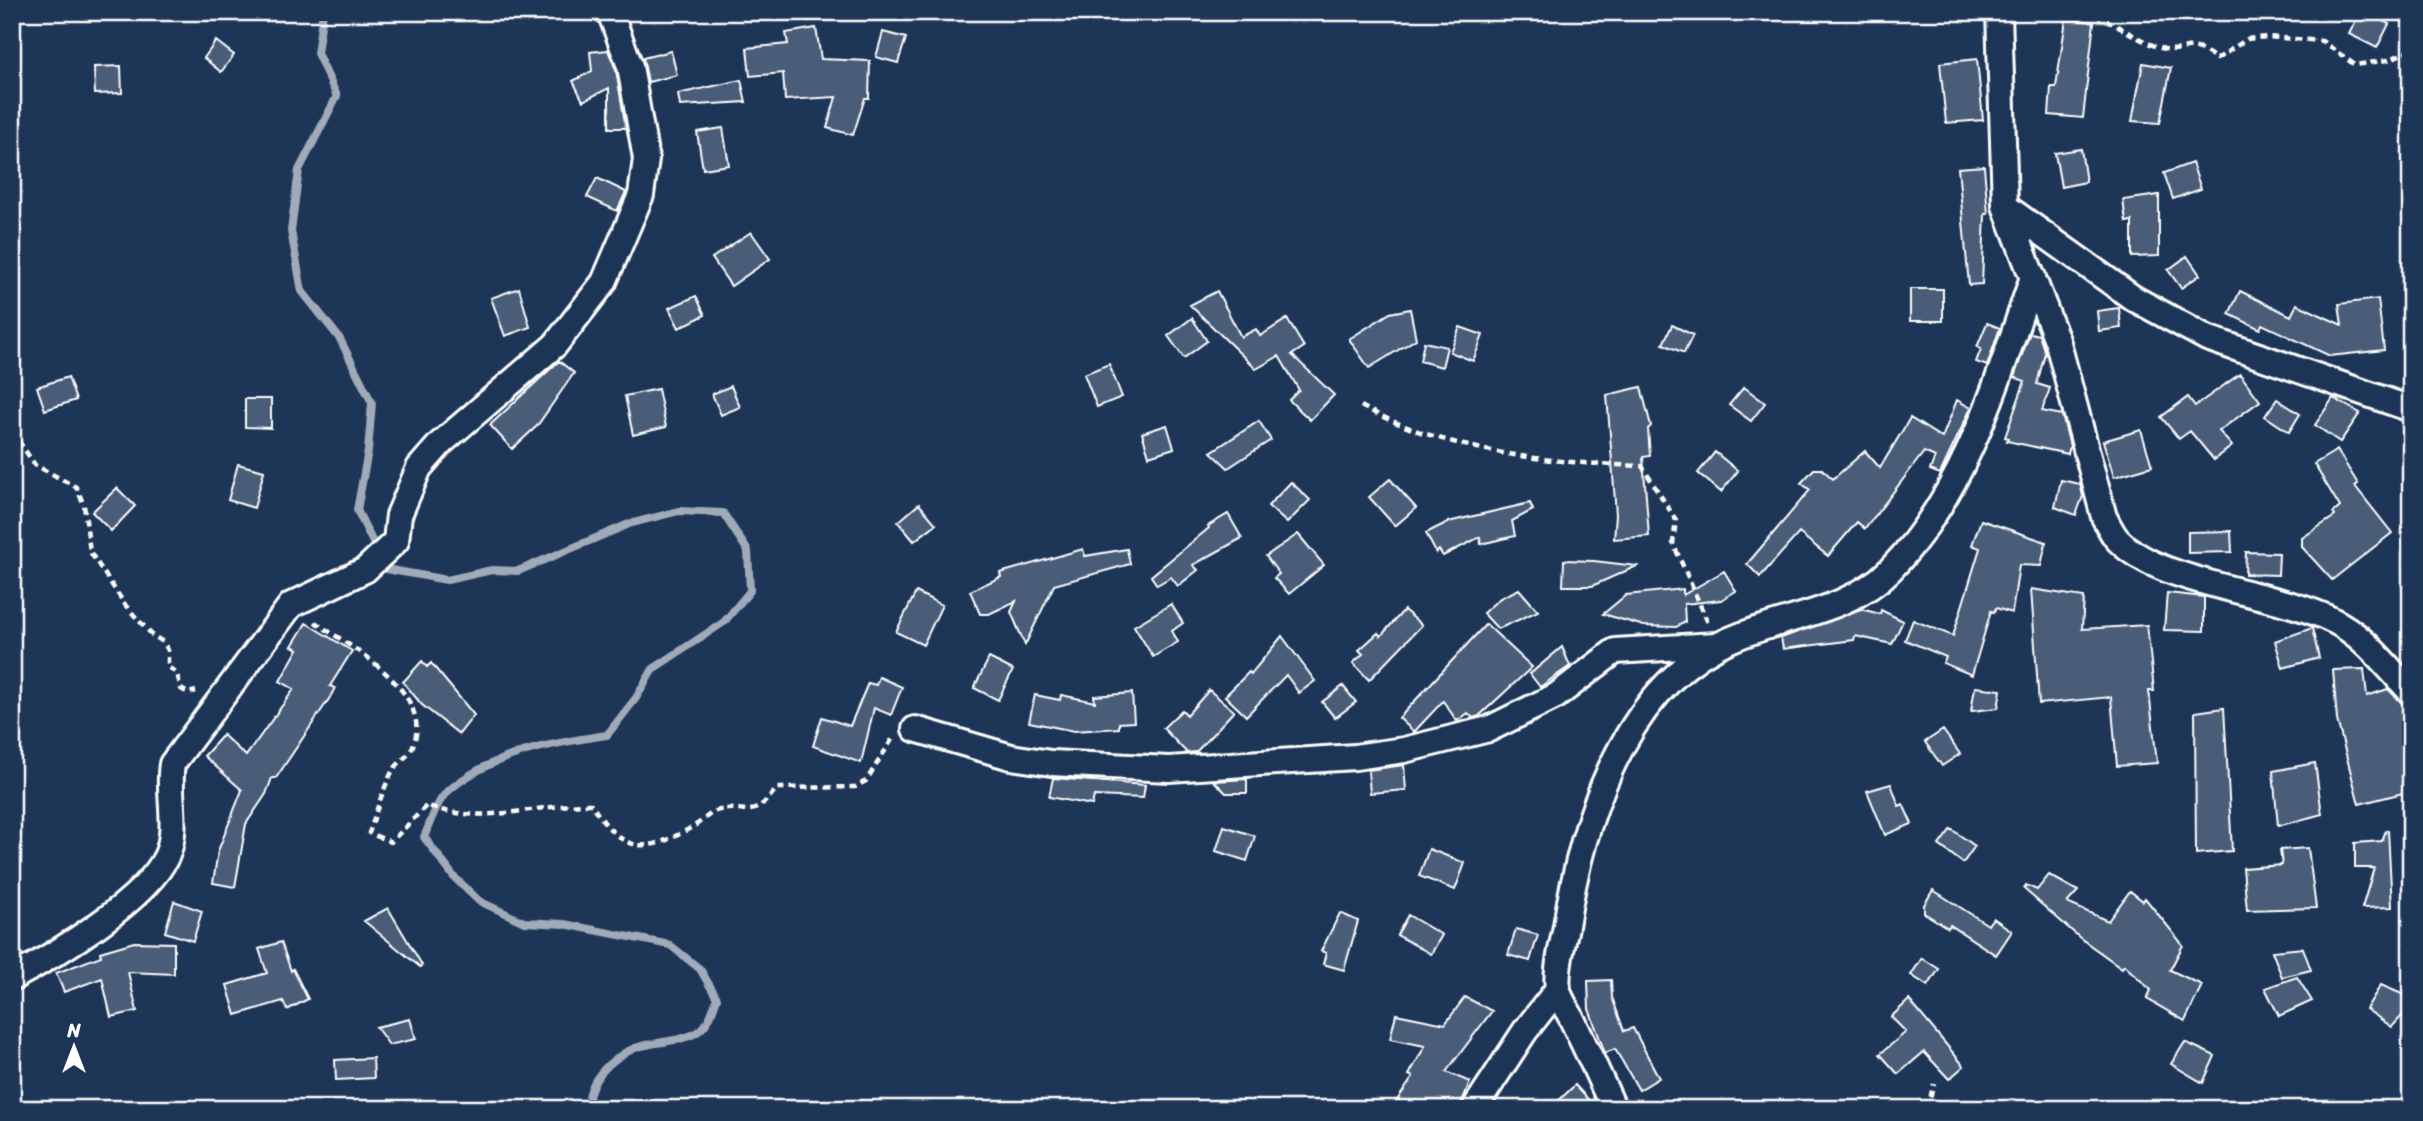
<svg xmlns="http://www.w3.org/2000/svg" width="2423" height="1121" viewBox="0 0 2423 1121" font-family="Sriracha,sans-serif">
<style>
.lines{fill:none;stroke-linecap:round;stroke-linejoin:round}
.stream{stroke:#a0aab8;stroke-width:8}
.building{fill:#4a5d79;stroke:#fff;stroke-width:2}
.minor-casing{stroke:#fff;stroke-width:30}
.path{stroke:#fff;stroke-width:4.5;stroke-dasharray:7 5;stroke-linecap:butt}
.minor{stroke:#1d3557;stroke-width:24}
</style>
<rect width="100%" height="100%" fill="#1d3557"/>
<filter id="ink" filterUnits="userSpaceOnUse"><feTurbulence type="fractalNoise" baseFrequency=".0143" numOctaves="2"/><feDisplacementMap in="SourceGraphic" scale="14" xChannelSelector="R" yChannelSelector="G"/><feConvolveMatrix kernelMatrix="1 2 1 2 8 2 1 2 1" color-interpolation-filters="sRGB"/></filter>
<g filter="url(#ink)">
<g class="lines">
<path class="stream" d="M 323,12 L 317,53 L 337,96 L 299,170 L 291,231 L 302,291 L 340,339 L 372,403 L 368,451 L 357,510 L 386,569 L 447,580 L 492,570 L 518,571 L 629,524 L 679,511 L 723,513 L 748,551 L 750,591 L 724,622 L 653,669 L 636,698 L 607,735 C 552,743 488,754 446,793 C 436,803 430,824 424,837 L 454,877 L 479,901 L 524,922 L 564,924 L 670,945 L 700,969 L 717,998 C 712,1012 709,1026 694,1034 C 677,1043 653,1041 635,1048 C 611,1058 585,1082 589,1109"/>
</g>
<path class="building" d="M 2360,12 L 2367,12 L 2389,24 L 2377,48 L 2349,34 Z
M 2066,19 L 2094,22 L 2083,118 L 2049,115 L 2051,87 L 2056,87 Z
M 816,28 L 821,59 L 870,61 L 869,98 L 865,98 L 853,135 L 827,128 L 836,97 L 785,100 L 783,73 L 750,76 L 747,48 L 788,44 L 786,33 Z
M 883,32 L 906,38 L 898,63 L 876,57 Z
M 216,41 L 234,55 L 221,72 L 204,58 Z
M 608,50 L 616,70 L 626,128 L 609,128 L 609,88 L 583,101 L 573,81 L 592,71 L 590,52 Z
M 671,51 L 677,75 L 648,82 L 643,58 Z
M 1977,59 L 1983,120 L 1946,123 L 1940,63 Z
M 2143,63 L 2171,68 L 2160,123 L 2132,121 Z
M 121,66 L 122,93 L 95,94 L 94,67 Z
M 741,80 L 746,102 L 680,106 L 678,94 Z
M 723,128 L 729,165 L 703,169 L 697,132 Z
M 2081,149 L 2086,182 L 2061,187 L 2055,153 Z
M 2192,163 L 2201,189 L 2173,199 L 2164,173 Z
M 1984,166 L 1988,214 L 1985,214 L 1982,284 L 1969,285 L 1958,168 Z
M 597,178 L 626,192 L 617,211 L 587,197 Z
M 2159,195 L 2159,256 L 2132,257 L 2132,221 L 2126,222 L 2123,200 Z
M 751,232 L 770,259 L 731,286 L 712,258 Z
M 2187,256 L 2200,275 L 2181,288 L 2168,270 Z
M 519,288 L 530,327 L 505,336 L 491,298 Z
M 1910,289 L 1943,289 L 1943,321 L 1910,321 Z
M 1217,291 L 1241,337 L 1256,329 L 1260,336 L 1287,319 L 1304,347 L 1292,355 L 1334,395 L 1310,420 L 1289,400 L 1299,390 L 1279,356 L 1256,369 L 1190,305 Z
M 2240,291 L 2291,316 L 2297,304 L 2342,325 L 2339,304 L 2378,299 L 2384,350 L 2330,356 L 2262,324 L 2260,329 L 2229,314 Z
M 696,296 L 705,315 L 679,328 L 669,308 Z
M 2119,308 L 2121,328 L 2099,331 L 2097,311 Z
M 1410,309 L 1416,339 L 1369,368 L 1349,339 L 1390,313 Z
M 1192,318 L 1207,341 L 1184,358 L 1168,336 Z
M 1987,323 L 2000,328 L 1987,366 L 1976,362 L 1981,349 L 1977,347 Z
M 1672,325 L 1693,335 L 1684,353 L 1663,344 Z
M 1460,327 L 1483,335 L 1473,361 L 1450,352 Z
M 2030,333 L 2039,335 L 2045,353 L 2037,384 L 2050,388 L 2042,411 L 2062,415 L 2070,446 L 2068,454 L 2007,441 L 2008,438 L 2005,437 L 2025,381 L 2014,377 Z
M 1424,342 L 1447,347 L 1442,367 L 1420,361 Z
M 559,361 L 574,373 L 537,426 L 512,449 L 490,425 Z
M 1109,364 L 1122,397 L 1097,407 L 1084,374 Z
M 2240,374 L 2260,401 L 2219,431 L 2232,446 L 2214,460 L 2190,431 L 2179,439 L 2161,417 L 2188,397 L 2195,406 Z
M 68,377 L 76,400 L 45,410 L 37,387 Z
M 731,386 L 740,407 L 721,415 L 712,394 Z
M 1641,387 L 1651,426 L 1648,429 L 1650,456 L 1643,457 L 1649,536 L 1614,539 L 1616,515 L 1607,395 Z
M 1744,387 L 1765,403 L 1751,421 L 1729,405 Z
M 658,389 L 666,427 L 633,435 L 625,396 Z
M 2333,398 L 2360,413 L 2340,442 L 2315,425 Z
M 245,399 L 271,399 L 271,428 L 245,427 Z
M 2277,399 L 2300,414 L 2289,432 L 2265,416 Z
M 1957,400 L 1971,408 L 1940,474 L 1930,470 L 1935,457 L 1924,452 L 1865,529 L 1857,522 L 1828,556 L 1799,533 L 1760,577 L 1747,564 L 1810,490 L 1801,483 L 1814,469 L 1822,469 L 1833,479 L 1865,451 L 1880,468 L 1910,418 L 1942,438 Z
M 1259,421 L 1271,440 L 1228,468 L 1211,452 Z
M 1167,425 L 1174,448 L 1149,456 L 1142,433 Z
M 2141,430 L 2152,466 L 2114,477 L 2103,441 Z
M 2337,450 L 2358,484 L 2355,486 L 2392,533 L 2332,580 L 2302,547 L 2302,538 L 2335,516 L 2333,513 L 2340,507 L 2314,464 Z
M 1715,452 L 1738,471 L 1721,492 L 1698,473 Z
M 238,464 L 264,471 L 254,508 L 228,500 Z
M 1390,479 L 1416,508 L 1395,526 L 1369,497 Z
M 2061,480 L 2080,484 L 2083,496 L 2076,515 L 2055,507 Z
M 1291,482 L 1310,500 L 1287,523 L 1268,506 Z
M 117,488 L 135,506 L 111,531 L 92,512 Z
M 1530,503 L 1533,510 L 1512,521 L 1515,536 L 1481,544 L 1480,537 L 1443,556 L 1439,550 L 1436,553 L 1426,533 L 1448,522 Z
M 919,504 L 936,524 L 914,541 L 898,522 Z
M 1228,514 L 1242,538 L 1193,565 L 1198,570 L 1178,586 L 1171,577 L 1157,585 L 1151,576 L 1209,528 L 1208,526 Z
M 1981,520 L 2046,542 L 2041,566 L 2019,565 L 2012,613 L 1996,608 L 1994,612 L 1991,611 L 1972,675 L 1943,663 L 1946,657 L 1905,640 L 1913,620 L 1953,636 L 1980,548 L 1972,545 Z
M 2231,531 L 2232,552 L 2188,553 L 2188,532 Z
M 1298,534 L 1324,565 L 1289,594 L 1274,578 L 1279,574 L 1266,556 Z
M 1083,549 L 1085,556 L 1127,549 L 1130,564 L 1054,585 L 1025,645 L 1011,612 L 1016,601 L 989,614 L 980,614 L 970,591 L 1001,577 L 1000,573 Z
M 2246,552 L 2279,553 L 2278,575 L 2245,574 Z
M 1564,560 L 1594,561 L 1637,566 L 1592,586 L 1563,586 Z
M 1724,571 L 1736,591 L 1721,600 L 1684,604 L 1685,622 L 1676,627 L 1644,626 L 1603,614 L 1626,595 L 1683,589 L 1683,595 Z
M 1519,589 L 1538,611 L 1498,629 L 1483,613 L 1500,598 Z
M 2031,589 L 2084,597 L 2082,629 L 2147,625 L 2154,691 L 2149,691 L 2157,763 L 2117,766 L 2111,697 L 2039,704 Z
M 916,592 L 942,605 L 923,645 L 896,632 Z
M 2167,593 L 2204,597 L 2204,631 L 2164,630 Z
M 1171,604 L 1183,623 L 1172,631 L 1178,642 L 1153,657 L 1134,626 Z
M 1861,609 L 1880,614 L 1881,610 L 1903,621 L 1892,644 L 1855,636 L 1854,640 L 1783,649 L 1781,638 Z
M 1404,610 L 1422,625 L 1369,680 L 1353,663 L 1363,654 L 1359,650 L 1378,633 L 1381,636 Z
M 306,623 L 352,651 L 330,686 L 335,688 L 329,699 L 276,778 L 272,778 L 266,794 L 246,824 L 235,887 L 213,883 L 218,851 L 242,790 L 204,756 L 223,735 L 246,756 L 294,689 L 280,681 L 298,649 L 292,646 Z
M 1486,624 L 1532,667 L 1479,716 L 1473,718 L 1468,713 L 1457,721 L 1443,701 L 1414,732 L 1399,718 Z
M 2312,628 L 2319,658 L 2283,668 L 2275,641 Z
M 1282,636 L 1315,681 L 1299,693 L 1286,675 L 1246,716 L 1225,696 L 1249,672 L 1251,674 Z
M 1562,647 L 1570,666 L 1540,687 L 1530,674 Z
M 989,658 L 1013,670 L 998,700 L 974,688 Z
M 422,661 L 427,667 L 431,663 L 474,715 L 459,734 L 422,705 L 403,682 Z
M 2364,669 L 2367,696 L 2388,689 L 2403,704 L 2411,726 L 2411,791 L 2359,804 L 2337,720 L 2333,670 Z
M 879,677 L 902,687 L 891,715 L 874,708 L 861,763 L 813,746 L 822,717 L 850,726 L 868,683 L 876,685 Z
M 1343,686 L 1356,702 L 1335,718 L 1322,702 Z
M 1975,687 L 2001,690 L 1998,708 L 1971,711 Z
M 1209,690 L 1234,711 L 1196,752 L 1187,753 L 1163,728 L 1182,710 L 1187,715 Z
M 1132,693 L 1134,722 L 1119,723 L 1119,728 L 1074,731 L 1029,722 L 1035,695 L 1060,700 L 1061,695 L 1095,702 L 1094,696 Z
M 2224,708 L 2232,851 L 2196,854 L 2195,712 Z
M 1943,730 L 1960,754 L 1942,766 L 1925,742 Z
M 2315,763 L 2322,814 L 2278,826 L 2273,771 Z
M 1404,765 L 1406,790 L 1370,793 L 1368,770 Z
M 1053,778 L 1145,785 L 1143,798 L 1094,796 L 1092,805 L 1049,797 Z
M 1247,779 L 1247,793 L 1226,793 L 1214,781 Z
M 1891,784 L 1899,806 L 1903,804 L 1912,824 L 1885,835 L 1867,791 Z
M 1224,826 L 1255,836 L 1247,861 L 1216,851 Z
M 1951,829 L 1975,846 L 1963,863 L 1939,845 Z
M 2386,830 L 2388,830 L 2392,907 L 2362,908 L 2374,868 L 2355,868 L 2355,843 L 2382,841 Z
M 2308,848 L 2316,908 L 2247,910 L 2243,868 L 2282,865 L 2280,850 Z
M 1429,849 L 1465,863 L 1455,890 L 1419,876 Z
M 2049,875 L 2078,891 L 2067,903 L 2108,921 L 2130,891 L 2143,901 L 2145,898 L 2183,945 L 2170,970 L 2202,985 L 2185,1021 L 2147,999 L 2151,990 L 2124,965 L 2122,968 L 2080,938 L 2024,889 L 2026,885 L 2037,890 Z
M 1933,890 L 1988,925 L 1993,918 L 2012,931 L 1996,955 L 1950,925 L 1948,928 L 1924,913 L 1924,905 Z
M 174,901 L 202,911 L 193,941 L 165,932 Z
M 388,908 L 422,965 L 420,967 L 364,921 Z
M 1340,913 L 1358,921 L 1344,970 L 1323,964 L 1326,953 L 1321,951 Z
M 1408,915 L 1442,935 L 1431,954 L 1397,935 Z
M 1516,929 L 1538,935 L 1530,961 L 1508,955 Z
M 134,942 L 174,943 L 174,974 L 128,972 L 137,1011 L 111,1017 L 102,978 L 64,992 L 56,973 L 101,956 L 100,952 Z
M 281,942 L 291,971 L 293,969 L 308,999 L 287,1010 L 283,1001 L 236,1015 L 227,985 L 267,973 L 259,949 Z
M 2303,948 L 2311,970 L 2282,977 L 2272,951 Z
M 1922,958 L 1939,969 L 1928,986 L 1911,975 Z
M 2297,977 L 2312,1001 L 2279,1016 L 2265,988 Z
M 1611,980 L 1612,997 L 1624,1031 L 1633,1028 L 1659,1078 L 1639,1090 L 1615,1049 L 1605,1053 L 1589,1009 L 1588,981 Z
M 2381,985 L 2411,998 L 2411,1006 L 2392,1027 L 2366,1009 Z
M 1465,997 L 1492,1011 L 1446,1072 L 1470,1082 L 1459,1109 L 1391,1109 L 1413,1077 L 1409,1075 L 1425,1046 L 1390,1039 L 1396,1014 L 1445,1024 Z
M 1909,1000 L 1964,1066 L 1949,1079 L 1924,1052 L 1898,1074 L 1880,1054 L 1906,1032 L 1891,1017 Z
M 410,1019 L 416,1039 L 389,1045 L 376,1027 Z
M 2185,1042 L 2215,1056 L 2203,1083 L 2171,1064 Z
M 373,1058 L 374,1078 L 336,1080 L 335,1060 Z
M 1575,1085 L 1597,1109 L 1550,1109 Z"/>
<g class="lines">
<g class="minor-casing">
<path id="minor" d="M 1999,12 L 2005,206 L 2058,343 L 2104,517 C 2108,524 2112,534 2118,540 C 2161,585 2274,591 2332,620 C 2364,635 2387,667 2411,692
M 2006,207 L 2133,298 L 2207,338 L 2411,409
M 915,729 L 1011,757 L 1051,763 L 1169,769 L 1355,757 L 1404,750 L 1489,729 L 1556,696 L 1615,651 L 1716,645
M 12,978 C 55,955 147,900 167,855 C 179,827 167,793 172,764 L 291,605 L 365,570 L 396,541 L 399,515 L 419,468 L 441,443 L 555,345 L 604,282 L 641,195 L 646,159 L 630,66 L 610,12
M 1474,1109 L 1525,1031 L 1558,989
M 1614,1109 C 1600,1078 1586,1048 1571,1017 C 1567,1009 1559,998 1558,989 C 1555,970 1563,944 1566,926 C 1581,826 1621,697 1717,646 C 1772,617 1845,616 1890,570 C 1967,491 1998,378 2033,277"/>
</g>
<path class="path" d="M 2084,12 C 2111,18 2143,45 2165,49 C 2192,53 2187,38 2217,59 L 2247,39 L 2267,37 L 2322,41 L 2355,65 L 2388,60 L 2411,50
M 1361,406 C 1447,452 1546,463 1642,466 L 1676,520 L 1673,543 L 1708,623
M 12,431 L 35,465 L 76,487 L 84,505 L 90,552 L 126,606 L 152,635 L 163,642 L 168,650 L 168,667 L 177,673 L 181,689 L 188,693 L 196,691
M 315,622 C 351,647 437,693 412,748 C 408,757 397,763 392,772 C 382,791 376,813 369,833 L 391,842 L 427,805 C 478,827 537,804 591,804 C 623,853 643,856 694,826 C 701,822 709,814 716,811 C 748,802 749,825 777,788 L 855,787 L 866,781 L 893,738
M 1927,1109 L 1934,1084"/>
<use href="#minor" class="minor"/>
</g>
</g>
<rect width="2423" height="1121" fill="none" stroke="#1d3557" stroke-width="42"/>
<rect x="21" y="21" width="2381" height="1079" fill="none" stroke="#fff" stroke-width="2.5" filter="url(#ink)"/>
<g transform="translate(74 1047)" stroke="#1d3557" stroke-width="5" paint-order="stroke">
<path d="M0-5L12 26L0 18L-12 26Z" fill="#ffffff"/>
<text y="-10" font-size="19" font-weight="bold" text-anchor="middle" fill="#ffffff">N</text>
</g>
</svg>
